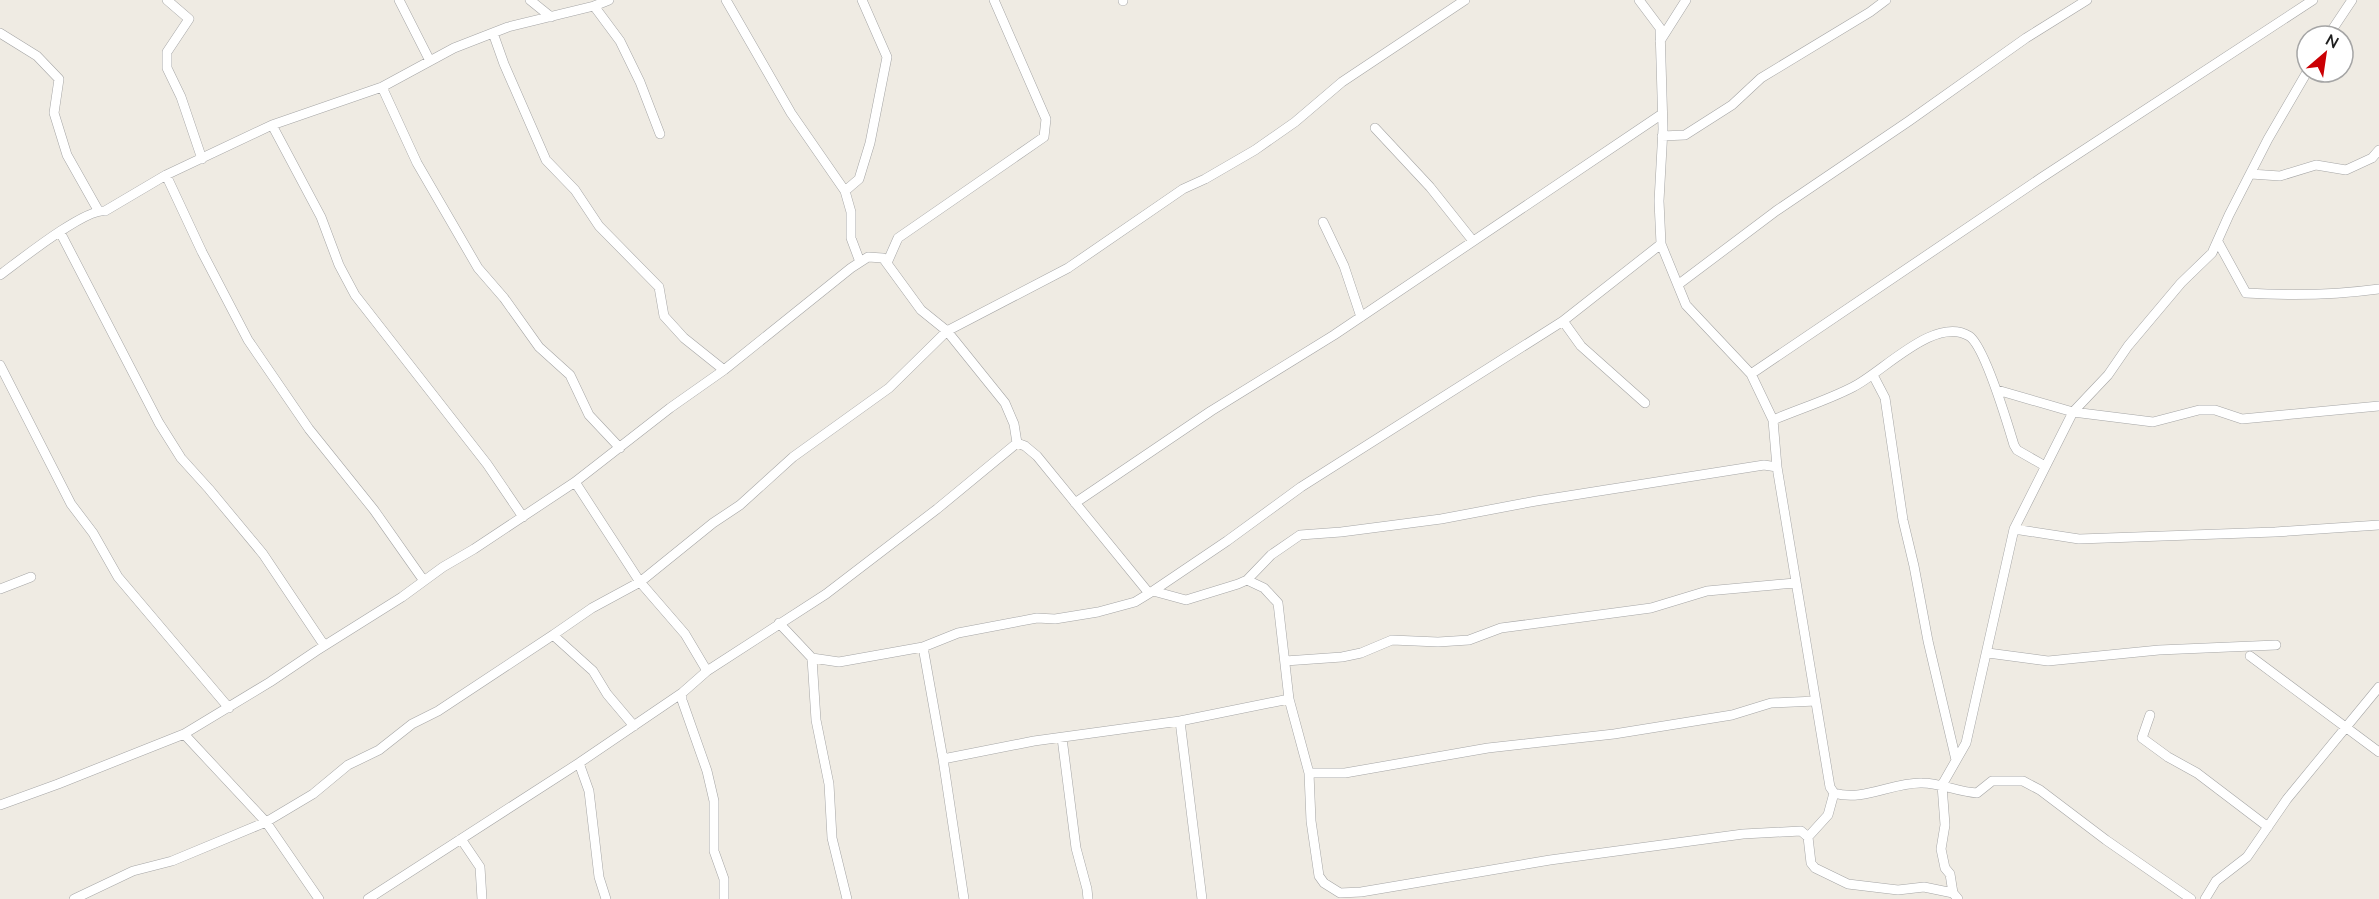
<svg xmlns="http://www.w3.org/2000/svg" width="2379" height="899" viewBox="0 0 2379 899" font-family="'Nunito Sans',sans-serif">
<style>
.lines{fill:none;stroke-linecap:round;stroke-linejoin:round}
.street-casing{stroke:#a5a5a5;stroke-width:10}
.street{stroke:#fff;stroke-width:9}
</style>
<rect width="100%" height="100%" fill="#efebe3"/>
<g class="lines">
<g class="street-casing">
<path id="street" d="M 167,0 L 189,19 L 167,52 L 167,68 L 181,97 L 202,159
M 399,0 L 430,61
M 530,0 L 551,17
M 726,0 L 791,113 L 845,191 L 851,212 L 851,238 L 860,262
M 1123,0 L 1123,1
M 1639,0 L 1660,28 L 1663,129 L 1659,201 L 1661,244 L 1686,305 L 1751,374 L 1773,420 L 1777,467
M 594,6 L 620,41 L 640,82 L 660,134
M 0,33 L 37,56 L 59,79 L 54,113 L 67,155 L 98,210
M 493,33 L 504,64 L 546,160 L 575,190 L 599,226 L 659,287 L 664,316 L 684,338 L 724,370
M 2328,36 L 2352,0
M 1660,41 L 1686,0
M 382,87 L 417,163 L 478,268 L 504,298 L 539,347 L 570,375 L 589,415 L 620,448
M 272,125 L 321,217 L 339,265 L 355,295 L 487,464 L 523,517
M 1375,128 L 1430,187 L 1473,241
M 1662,136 L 1685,135 L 1732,105 L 1761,78 L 1870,12 L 1886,0
M 2251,174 L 2280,176 L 2316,165 L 2346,170 L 2372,158 L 2379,150
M 166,175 L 202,252 L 248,340 L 309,429 L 374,510 L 424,581
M 845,191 L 859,179 L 870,143 L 887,57 L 862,0
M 1323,222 L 1344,266 L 1361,317
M 60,232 L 159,423 L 181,458 L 209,489 L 263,554 L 324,645
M 2218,242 L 2246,293 C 2291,296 2335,295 2379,289
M 887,263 L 898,238 L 1044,137 L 1046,119 L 994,0
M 0,275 C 19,261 85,208 105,211 L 166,175 L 272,125 L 382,87 L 454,48 L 508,27 L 594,6 L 609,0
M 1679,284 L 1776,211 L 1909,121 L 2026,38 L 2087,0
M 1563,321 L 1581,346 L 1645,403
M 0,365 L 71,504 L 93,533 L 118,577 L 229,708
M 1751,374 L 2041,178 L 2313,0
M 1873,375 L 1885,398 L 1903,520 L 1914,566 L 1928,641 L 1956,760
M 1997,390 L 2073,412 L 2153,422 L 2199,410 L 2215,410 L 2242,419 L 2379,406
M 1773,420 C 1799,409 1828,400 1853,387 C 1883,372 1935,315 1969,336 C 1984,345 2008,425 2014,445 L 2017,450 L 2045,466
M 1017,443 L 1025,446 L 1037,456 L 1148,592
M 575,482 L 640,582 L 685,634 L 707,671
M 1075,503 L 1211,411 L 1334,335 L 1662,114
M 2014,529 L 2079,539 L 2275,532 L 2379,525
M 1247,580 L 1264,588 L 1278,603 L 1289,699 L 1309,773 L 1311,821 L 1319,876 L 1324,883 L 1340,893 L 1361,892 L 1550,860 L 1743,834 L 1801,831 L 1808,837 L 1811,863 L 1815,868 L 1848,884 L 1898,890 L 1924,887 L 1953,893
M 0,589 L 31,577
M 1153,591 L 1227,541 L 1301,487 L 1563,321 L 1661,244
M 779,623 L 812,658 L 839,662 L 923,647
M 553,635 L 592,608 L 640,582 L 713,523 L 740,505 L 793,457 L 889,388 L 947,331 L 1068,268 L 1183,189 L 1205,179 L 1255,150 L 1295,122 L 1342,82 L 1465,0
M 1988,653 L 2048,661 L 2159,650 L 2276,645
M 2250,656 L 2379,752
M 812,658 L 816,720 L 829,784 L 832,838 L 847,899
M 1285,661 L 1342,657 L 1361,653 L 1392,640 L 1438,642 L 1469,640 L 1501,628 L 1651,608 L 1707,591 L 1795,583
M 682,693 L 682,700 L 707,771 L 714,801 L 714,851 L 724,879 L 724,899
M 2150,715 L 2142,738 L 2168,757 L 2197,773 L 2268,827
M 1180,721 L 1289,699
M 184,734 L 266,822 L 319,899
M 1062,738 L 1076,848 L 1087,889 L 1088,899
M 943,759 L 964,899
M 579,763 L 589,791 L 599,877 L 606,899
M 1309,773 L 1345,773 L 1488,748 L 1614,734 L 1732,715 L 1771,703 L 1816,701
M 0,805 L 58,784 L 184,734 L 270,682 L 316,651 L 402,597 L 443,567 L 474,549 L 575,482 L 670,408 L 724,370 L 851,268 L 868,257 L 883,258 L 921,310 L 947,331 L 1005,403 L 1014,424 L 1017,443
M 1808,837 L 1828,815 L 1834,793
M 461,839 L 480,867 L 482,899
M 74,899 L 133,871 L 172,861 L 266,822 L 313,794 L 348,765 L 379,750 L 412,724 L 438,711 L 553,635 L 593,671 L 607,694 L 634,726
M 368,899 L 579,763 L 682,693 L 707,671 L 826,594 L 937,509 L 1017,443
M 1202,899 L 1180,721 L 1034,741 L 943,759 L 923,647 L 958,633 L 1037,618 L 1055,619 L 1098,612 L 1135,602 L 1153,591 L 1186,600 L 1238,584 L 1247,580 L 1271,555 L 1300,535 L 1341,532 L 1441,519 L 1536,501 L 1764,465 L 1777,467 L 1830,787 L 1834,793 C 1863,802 1893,782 1922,783 C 1941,783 1958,792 1977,793 L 1992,781 L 2023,781 L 2040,790 L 2106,840 L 2191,899
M 1958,899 L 1953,893 L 1950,874 L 1945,868 L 1941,849 L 1945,825 L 1942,785 L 1966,743 L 2014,529 L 2073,412 L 2108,375 L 2128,346 L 2181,283 L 2212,253 L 2229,215 L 2268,139 L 2307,72
M 2205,899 L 2216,881 L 2247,857 L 2287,799 L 2379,687"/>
</g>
<use href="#street" class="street"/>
</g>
<g transform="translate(2325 54) rotate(29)"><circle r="28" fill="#ffffff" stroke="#a5a5a5" stroke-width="1.5"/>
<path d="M0-4.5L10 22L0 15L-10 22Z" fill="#cb0004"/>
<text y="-9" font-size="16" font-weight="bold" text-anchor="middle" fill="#1e1e1e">N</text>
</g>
</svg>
